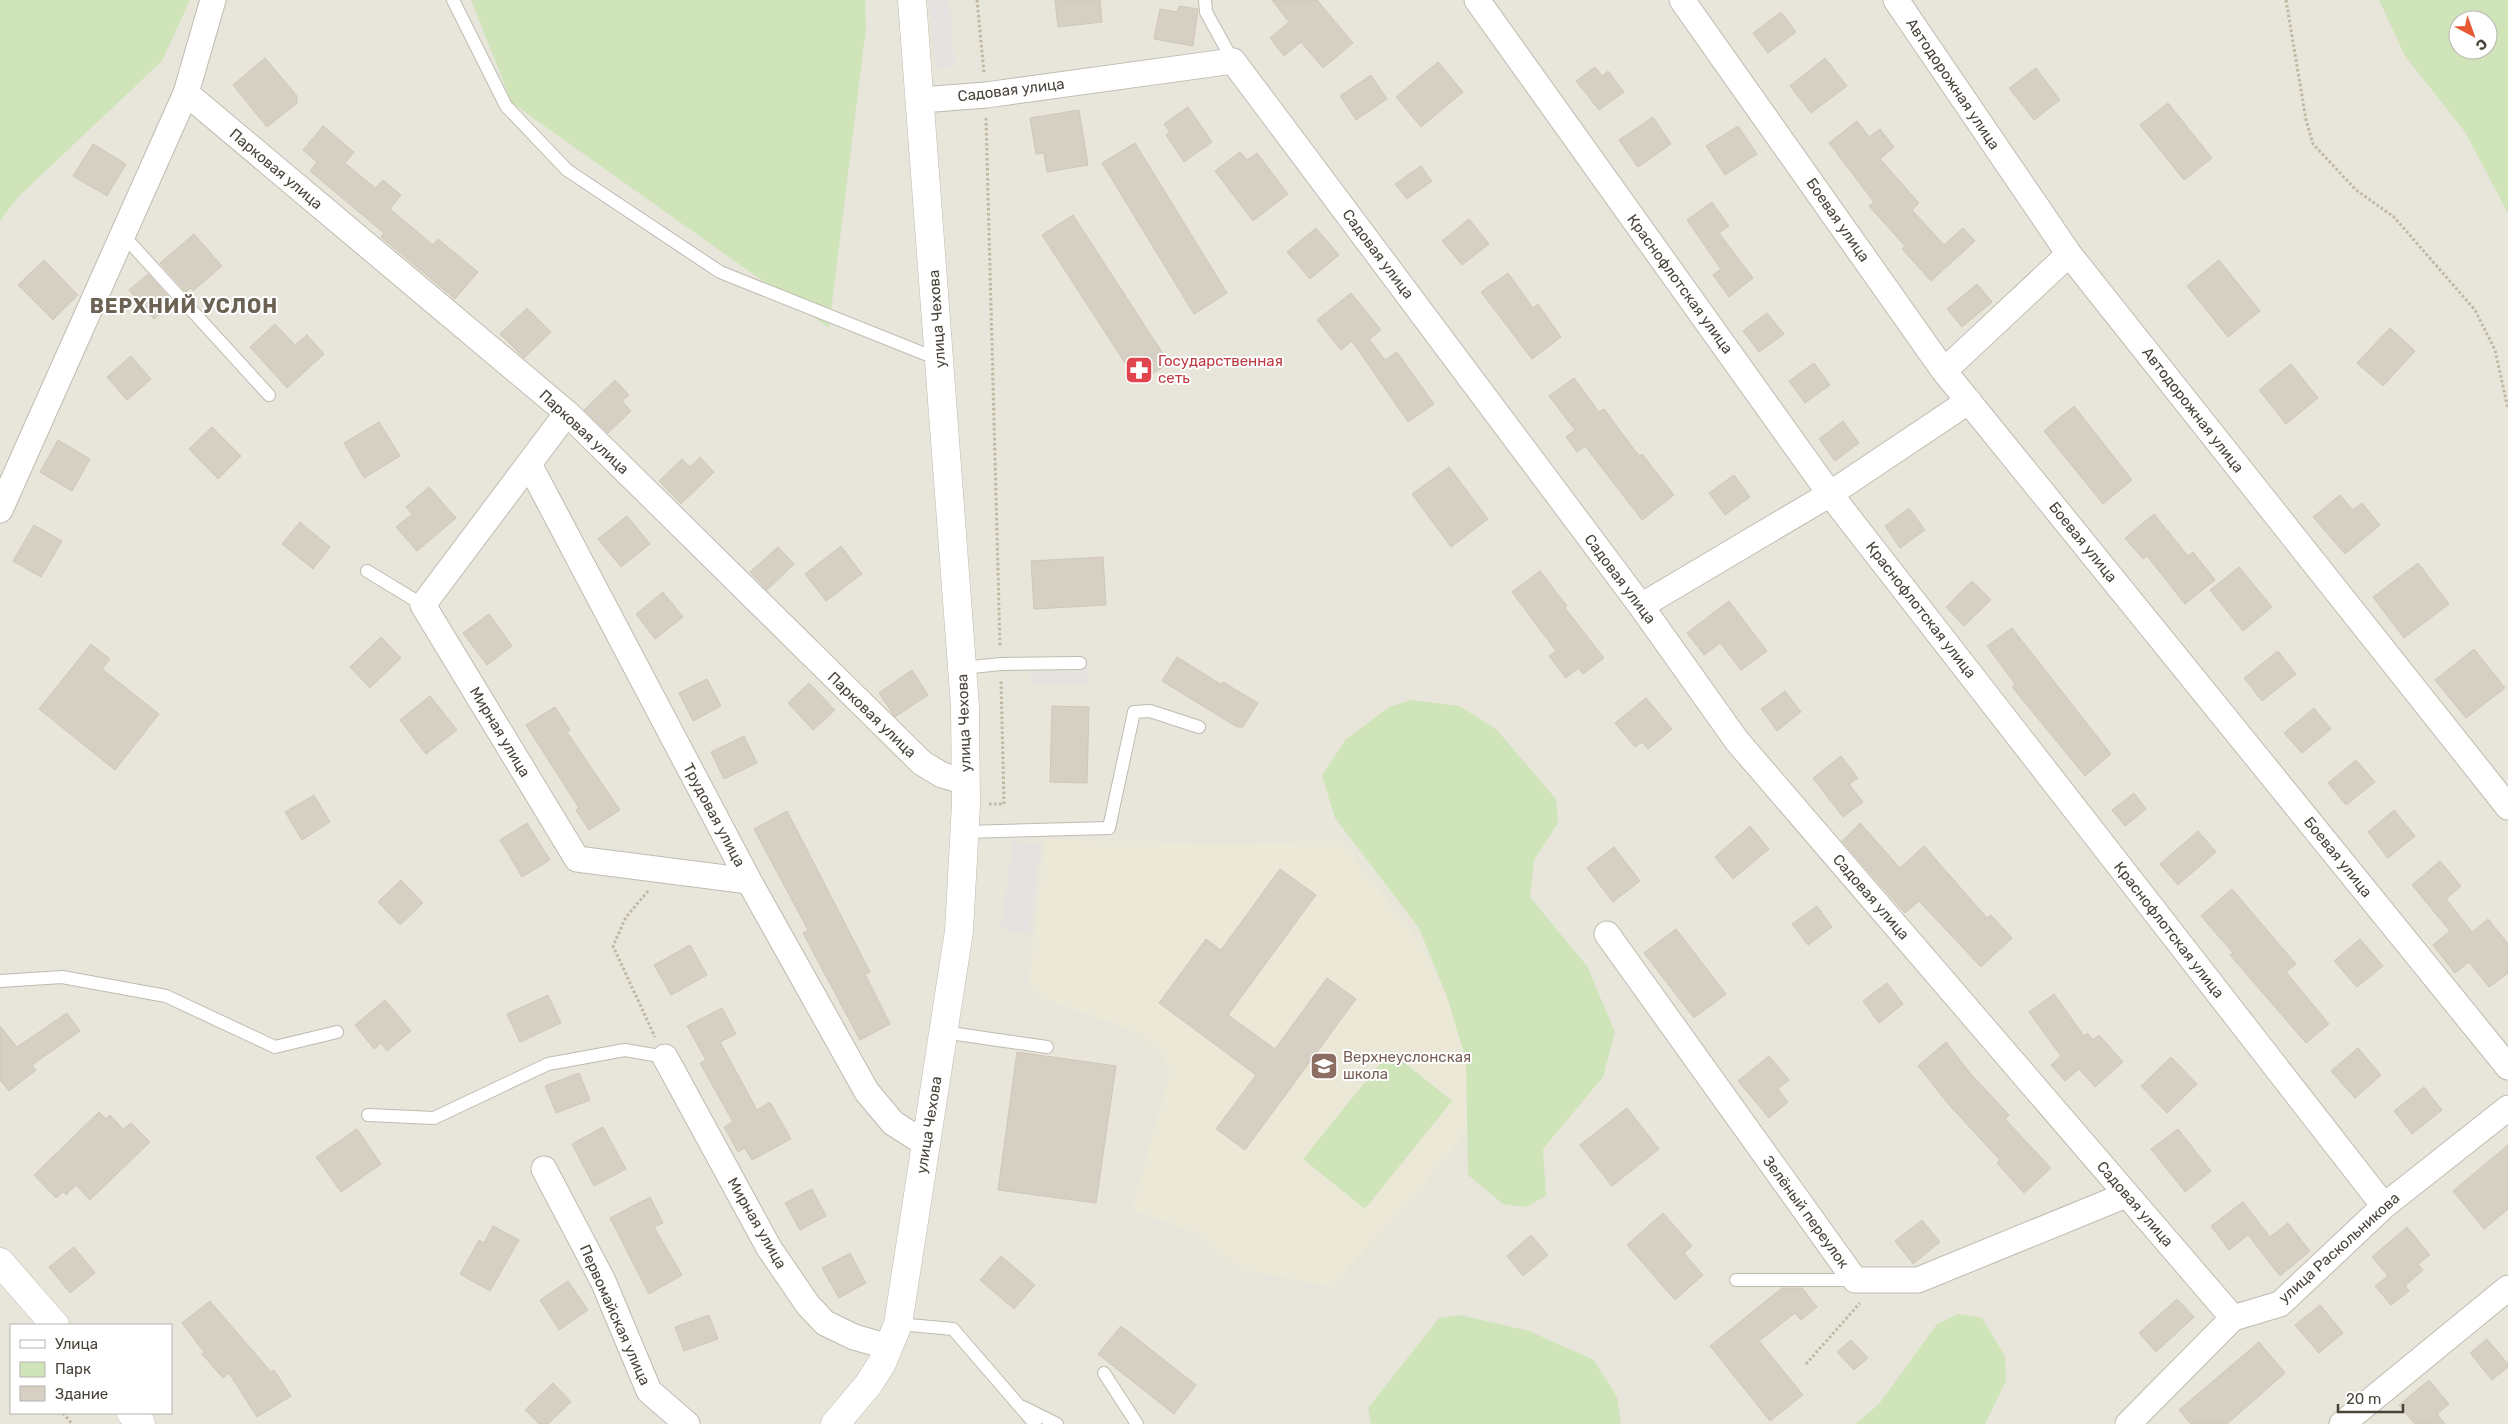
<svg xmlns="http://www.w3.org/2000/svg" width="2508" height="1424" viewBox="0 0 2508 1424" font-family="Rubik,sans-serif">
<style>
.residential{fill:#e8e5db;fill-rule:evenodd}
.education{fill:#ece8d8}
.green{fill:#cfe5b9;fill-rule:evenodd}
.parking{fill:#e4e3e0}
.building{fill:#d6cfc3;stroke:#d0c7b6}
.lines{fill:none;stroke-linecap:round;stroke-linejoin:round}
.service-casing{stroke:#c0bbb0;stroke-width:14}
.minor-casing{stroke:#c0bbb0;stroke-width:27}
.tertiary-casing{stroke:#c0bbb0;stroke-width:29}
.path{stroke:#c0b7a2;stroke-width:3;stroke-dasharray:2.5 2.5;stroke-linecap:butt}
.service{stroke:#fff;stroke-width:12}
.minor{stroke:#fff;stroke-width:25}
.tertiary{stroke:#fff;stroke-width:28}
.labels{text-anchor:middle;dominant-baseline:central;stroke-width:4;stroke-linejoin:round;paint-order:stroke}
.street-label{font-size:15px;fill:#49443a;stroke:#fff}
.health-label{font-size:15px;fill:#be3a42;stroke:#fff;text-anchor:start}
.education-label{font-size:15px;fill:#785e54;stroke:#fff;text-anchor:start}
.district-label{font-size:20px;font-weight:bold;letter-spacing:1px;fill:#6b6253;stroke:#fff}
</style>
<rect width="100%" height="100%" fill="#f5f3ec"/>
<path class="residential" d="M 0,0 L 2508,0 L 2508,1424 L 0,1424 ZM 2458,20 L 2488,20 L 2488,50 L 2458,50 ZM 11,1325 L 171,1325 L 171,1413 L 11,1413 Z"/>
<path class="education" d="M 1045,839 L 1218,844 L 1342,841 L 1420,943 L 1480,1062 L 1473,1123 L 1407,1206 L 1331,1287 L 1239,1269 L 1196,1233 L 1132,1210 L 1170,1071 L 1165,1059 L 1135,1031 L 1040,998 L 1029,982 Z"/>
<path class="green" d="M 0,0 L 190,0 L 162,61 L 18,197 L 0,221 Z
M 471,0 L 865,0 L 866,28 L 829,328 L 512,103 Z
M 2379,0 L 2508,0 L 2508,213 L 2465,132 L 2405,56 ZM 2458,20 L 2488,20 L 2488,50 L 2458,50 Z
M 1411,700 L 1459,706 L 1496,729 L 1556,799 L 1558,823 L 1534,860 L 1530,897 L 1587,966 L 1615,1032 L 1603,1077 L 1543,1149 L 1546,1196 L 1525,1207 L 1503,1204 L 1468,1175 L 1466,1060 L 1447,997 L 1419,928 L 1335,818 L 1322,776 L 1345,740 L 1389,707 Z
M 1390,1051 L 1452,1101 L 1365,1209 L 1303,1159 Z
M 1958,1314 L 1982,1318 L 2005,1356 L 2006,1381 L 1985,1424 L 1855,1424 L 1879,1404 L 1937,1324 Z
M 1460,1315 L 1529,1331 L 1594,1360 L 1617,1397 L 1621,1424 L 1371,1424 L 1368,1408 L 1439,1318 Z"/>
<path class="parking" d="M 929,0 L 949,0 L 955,66 L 935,68 Z
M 1031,661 L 1088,663 L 1087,685 L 1030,683 Z
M 1013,841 L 1041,845 L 1029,933 L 1001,929 Z"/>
<path class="building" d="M 1055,0 L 1100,0 L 1102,22 L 1058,27 Z
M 1272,0 L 1317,0 L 1353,43 L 1323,68 L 1301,42 L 1284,56 L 1270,38 L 1289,22 Z
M 1179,6 L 1198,9 L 1193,46 L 1154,39 L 1160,9 L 1177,12 Z
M 1781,12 L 1796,32 L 1768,53 L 1753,33 Z
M 265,58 L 297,96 L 297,103 L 267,127 L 233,85 Z
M 1825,58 L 1847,86 L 1811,113 L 1790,86 Z
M 1438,62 L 1463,92 L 1421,127 L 1396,97 Z
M 1595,67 L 1602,76 L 1608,71 L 1624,92 L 1599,110 L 1576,81 Z
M 2036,68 L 2060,100 L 2034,120 L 2009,88 Z
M 1371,75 L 1387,99 L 1356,120 L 1340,96 Z
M 2168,103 L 2212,158 L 2184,180 L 2140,125 Z
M 1188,107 L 1212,142 L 1184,162 L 1166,135 L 1170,132 L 1164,124 Z
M 1079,110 L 1088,165 L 1047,172 L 1044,153 L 1036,154 L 1030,118 Z
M 1653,117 L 1671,144 L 1638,167 L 1619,140 Z
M 1857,121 L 1869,137 L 1880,129 L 1894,147 L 1880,159 L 1919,203 L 1912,210 L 1944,245 L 1963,228 L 1975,241 L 1931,281 L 1902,249 L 1905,246 L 1869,206 L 1874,202 L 1829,143 Z
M 323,126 L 354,152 L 345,163 L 375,188 L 383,180 L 401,195 L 390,209 L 433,245 L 438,239 L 478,272 L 455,299 L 381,237 L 384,233 L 310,171 L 317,162 L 303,150 Z
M 1738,126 L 1757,154 L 1725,175 L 1706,146 Z
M 1135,143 L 1227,293 L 1194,314 L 1102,163 Z
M 93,144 L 126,164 L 107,196 L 73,176 Z
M 1240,152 L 1247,160 L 1257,153 L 1288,194 L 1253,221 L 1215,171 Z
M 1421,166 L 1432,181 L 1407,199 L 1395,184 Z
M 1712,202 L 1729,226 L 1719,233 L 1753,278 L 1729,297 L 1713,275 L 1721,269 L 1687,220 Z
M 1073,215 L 1169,363 L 1138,383 L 1042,235 Z
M 1469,219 L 1489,244 L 1462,265 L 1442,241 Z
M 1316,228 L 1339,255 L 1310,279 L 1287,252 Z
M 194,234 L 222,266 L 193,291 L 190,288 L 186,292 L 160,263 Z
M 44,260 L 78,295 L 53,320 L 18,285 Z
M 2219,260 L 2260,311 L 2228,337 L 2187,286 Z
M 1508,273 L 1533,308 L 1538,304 L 1561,337 L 1532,359 L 1481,292 Z
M 148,274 L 173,302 L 154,319 L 129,290 Z
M 1977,284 L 1992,302 L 1962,327 L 1947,309 Z
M 1351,293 L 1381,330 L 1369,339 L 1385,360 L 1397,352 L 1434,404 L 1408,422 L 1352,341 L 1341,350 L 1317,320 Z
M 527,308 L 551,332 L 524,358 L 500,334 Z
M 1767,313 L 1784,334 L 1759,352 L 1743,331 Z
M 275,324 L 295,345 L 307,335 L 324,354 L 287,388 L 250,347 Z
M 2390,328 L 2415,351 L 2383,386 L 2357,363 Z
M 131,356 L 151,379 L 127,400 L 107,377 Z
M 1814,363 L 1830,385 L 1805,403 L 1789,381 Z
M 2291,364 L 2318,398 L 2286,424 L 2259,390 Z
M 1574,378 L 1599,412 L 1604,409 L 1639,456 L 1642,454 L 1674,495 L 1642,520 L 1585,446 L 1577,452 L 1566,437 L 1575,430 L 1549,396 Z
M 615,380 L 629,395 L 622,401 L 631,411 L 608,433 L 584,410 Z
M 2074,406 L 2132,480 L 2103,504 L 2044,431 Z
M 1843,421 L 1859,443 L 1835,461 L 1819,439 Z
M 379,422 L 400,456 L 364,478 L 344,443 Z
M 212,427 L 241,456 L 218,479 L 189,449 Z
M 58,440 L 90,459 L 72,491 L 40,472 Z
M 700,457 L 714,472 L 681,504 L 659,481 L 682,459 L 690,467 Z
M 1449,467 L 1488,519 L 1451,547 L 1412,494 Z
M 1734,475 L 1750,497 L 1725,515 L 1709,493 Z
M 429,487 L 456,518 L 417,551 L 396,527 L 412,514 L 406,507 Z
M 2340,495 L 2353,510 L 2362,503 L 2380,525 L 2345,554 L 2313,517 Z
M 1909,508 L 1925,530 L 1900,548 L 1885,526 Z
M 2154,514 L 2188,556 L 2193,552 L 2215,580 L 2185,604 L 2147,556 L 2143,559 L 2125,538 Z
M 627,516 L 650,544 L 621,567 L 598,539 Z
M 300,522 L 330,547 L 313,569 L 282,544 Z
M 34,525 L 62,541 L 41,577 L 13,561 Z
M 841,546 L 862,574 L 826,601 L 805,574 Z
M 778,547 L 794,564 L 767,590 L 750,572 Z
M 1103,557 L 1106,605 L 1034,609 L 1031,561 Z
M 2418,563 L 2449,604 L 2404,638 L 2373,597 Z
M 2239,567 L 2272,607 L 2243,631 L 2210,590 Z
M 1540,571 L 1567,606 L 1565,608 L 1604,658 L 1583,674 L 1578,668 L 1566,678 L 1549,656 L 1556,651 L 1512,592 Z
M 1972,581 L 1991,600 L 1964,626 L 1946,607 Z
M 663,592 L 683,617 L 655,639 L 636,614 Z
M 1729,601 L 1767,651 L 1741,670 L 1720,643 L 1704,655 L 1687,633 Z
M 489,614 L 512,646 L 487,665 L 463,633 Z
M 2012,628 L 2111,754 L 2085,776 L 2012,687 L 2015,684 L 1987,646 Z
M 381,637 L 401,658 L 370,688 L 350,667 Z
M 91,644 L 110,659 L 102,669 L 159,714 L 115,770 L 39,709 Z
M 2474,649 L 2505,688 L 2466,718 L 2435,680 Z
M 2278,651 L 2296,674 L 2262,701 L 2244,678 Z
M 1177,657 L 1222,685 L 1223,682 L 1258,703 L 1243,727 L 1237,727 L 1162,681 Z
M 912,670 L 928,695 L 895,717 L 879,693 Z
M 707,679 L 721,706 L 693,721 L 679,693 Z
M 809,683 L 835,710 L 813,730 L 788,703 Z
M 1785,691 L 1801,712 L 1777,731 L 1761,709 Z
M 430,696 L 457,730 L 426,754 L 400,720 Z
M 1646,698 L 1672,729 L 1648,749 L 1642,742 L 1635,747 L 1615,723 Z
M 1052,706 L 1089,707 L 1087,783 L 1050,782 Z
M 555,707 L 570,730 L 567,732 L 620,810 L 589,830 L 576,810 L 579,808 L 526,725 Z
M 2314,708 L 2331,729 L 2302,753 L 2284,733 Z
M 744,736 L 757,763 L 724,779 L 711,752 Z
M 1841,756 L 1858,778 L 1849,784 L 1863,802 L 1843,817 L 1813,778 Z
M 2356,760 L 2375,782 L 2346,805 L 2328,783 Z
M 2134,793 L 2146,809 L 2125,826 L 2112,810 Z
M 314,795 L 330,822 L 302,840 L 285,812 Z
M 2394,810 L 2415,836 L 2388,858 L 2368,832 Z
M 787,811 L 870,972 L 865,974 L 890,1024 L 860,1040 L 803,933 L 808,930 L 754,829 Z
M 527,823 L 550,860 L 522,877 L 500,840 Z
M 1860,823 L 1900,868 L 1924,846 L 1987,918 L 1991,915 L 2012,938 L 1981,967 L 1919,901 L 1905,913 L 1842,841 Z
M 1750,826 L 1769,849 L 1733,879 L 1715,857 Z
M 2198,831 L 2216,852 L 2178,885 L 2160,864 Z
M 1614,847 L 1640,881 L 1613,902 L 1587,868 Z
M 2440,861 L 2461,886 L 2446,899 L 2472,932 L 2488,919 L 2508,944 L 2508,973 L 2489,987 L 2469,962 L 2455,973 L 2433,945 L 2450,931 L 2412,885 Z
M 1280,869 L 1316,895 L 1228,1015 L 1275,1049 L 1327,978 L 1356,999 L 1245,1150 L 1216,1129 L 1256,1075 L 1159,1003 L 1206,939 L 1221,950 Z
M 401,880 L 423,903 L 400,925 L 378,902 Z
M 2232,889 L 2296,964 L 2286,972 L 2329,1024 L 2306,1043 L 2230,955 L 2233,953 L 2201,916 Z
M 1817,906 L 1832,927 L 1808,945 L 1792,924 Z
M 1676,929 L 1726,994 L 1694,1018 L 1644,953 Z
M 2360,939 L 2383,966 L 2357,987 L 2334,961 Z
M 690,945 L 707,975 L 671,995 L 654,965 Z
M 1887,983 L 1903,1004 L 1879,1023 L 1863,1001 Z
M 2054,994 L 2084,1036 L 2087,1033 L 2093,1040 L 2099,1035 L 2123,1062 L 2095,1087 L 2079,1069 L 2065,1081 L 2051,1065 L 2061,1056 L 2029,1012 Z
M 548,995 L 561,1023 L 520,1042 L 507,1014 Z
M 385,1000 L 411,1031 L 387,1051 L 381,1043 L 374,1049 L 355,1025 Z
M 722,1008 L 736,1034 L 720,1042 L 757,1110 L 770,1102 L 791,1139 L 752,1160 L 745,1148 L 738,1152 L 724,1127 L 733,1122 L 700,1063 L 706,1060 L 687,1026 Z
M 67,1013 L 80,1031 L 32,1065 L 36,1070 L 9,1091 L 0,1080 L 0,1026 L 17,1047 Z
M 1946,1042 L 1970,1073 L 2009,1115 L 2005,1119 L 2051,1168 L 2024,1193 L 1997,1163 L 2000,1160 L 1950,1106 L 1918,1066 Z
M 2358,1048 L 2381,1075 L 2355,1098 L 2331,1071 Z
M 1017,1052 L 1116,1066 L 1096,1203 L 998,1190 Z
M 1769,1056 L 1789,1080 L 1778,1089 L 1788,1102 L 1769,1118 L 1738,1081 Z
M 2171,1057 L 2197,1084 L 2167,1113 L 2141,1086 Z
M 579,1073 L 590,1100 L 556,1113 L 545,1086 Z
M 2424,1087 L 2442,1110 L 2412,1134 L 2394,1111 Z
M 1627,1108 L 1659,1149 L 1612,1186 L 1580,1145 Z
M 99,1112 L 106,1119 L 110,1115 L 123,1129 L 131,1123 L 150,1142 L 90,1200 L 76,1185 L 66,1195 L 63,1192 L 56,1198 L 34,1175 Z
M 603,1127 L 626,1169 L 594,1186 L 572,1144 Z
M 357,1129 L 381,1164 L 341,1192 L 316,1157 Z
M 2178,1129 L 2211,1171 L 2185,1192 L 2151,1149 Z
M 2508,1145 L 2508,1209 L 2484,1229 L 2453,1191 Z
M 812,1189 L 826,1216 L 800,1230 L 785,1203 Z
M 650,1197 L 663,1223 L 654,1227 L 682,1275 L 649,1294 L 610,1218 Z
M 2243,1202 L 2270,1237 L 2288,1223 L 2310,1251 L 2280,1276 L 2248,1235 L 2229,1250 L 2211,1226 Z
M 1663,1213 L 1692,1246 L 1684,1253 L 1703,1275 L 1675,1300 L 1627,1245 Z
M 1922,1220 L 1940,1242 L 1913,1264 L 1895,1241 Z
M 493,1226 L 519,1240 L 490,1291 L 460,1274 L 479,1240 L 484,1243 Z
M 2407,1227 L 2430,1255 L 2418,1264 L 2423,1270 L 2405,1286 L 2409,1291 L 2391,1305 L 2375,1286 L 2388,1276 L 2372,1257 Z
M 1531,1235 L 1548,1255 L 1523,1276 L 1507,1256 Z
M 74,1247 L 95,1273 L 70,1293 L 49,1267 Z
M 850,1253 L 866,1283 L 839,1298 L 822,1268 Z
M 1001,1256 L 1035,1285 L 1014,1309 L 980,1280 Z
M 568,1281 L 588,1310 L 559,1330 L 540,1300 Z
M 1782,1288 L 1802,1288 L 1817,1307 L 1801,1320 L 1795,1313 L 1759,1341 L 1803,1395 L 1770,1421 L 1710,1346 Z
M 2177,1299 L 2194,1317 L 2156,1352 L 2139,1333 Z
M 210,1301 L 271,1372 L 274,1370 L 291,1396 L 257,1417 L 229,1373 L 223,1378 L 202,1354 L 204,1352 L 182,1323 Z
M 2320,1305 L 2343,1333 L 2319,1353 L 2295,1325 Z
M 709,1315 L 718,1339 L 684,1351 L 675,1327 Z
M 1121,1326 L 1196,1385 L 1174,1414 L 1098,1354 Z
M 2487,1339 L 2508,1364 L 2508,1367 L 2492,1380 L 2470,1353 Z
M 1851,1340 L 1868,1358 L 1854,1370 L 1837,1352 Z
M 2259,1342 L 2285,1373 L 2227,1424 L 2191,1424 L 2179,1410 Z
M 2429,1380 L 2449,1404 L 2437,1414 L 2445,1424 L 2415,1424 L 2399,1405 Z
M 553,1383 L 571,1402 L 548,1424 L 539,1424 L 525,1410 Z"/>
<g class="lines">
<g class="service-casing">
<path id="service" d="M 453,0 L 506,106 L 567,170 L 720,272 L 940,360
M 1205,0 L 1206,12 L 1233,61
M 123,235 L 269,395
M 367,571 L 423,605
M 962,668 L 1001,664 L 1080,663
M 965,832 L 1109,828 L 1134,712 L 1150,711 L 1199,727
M 0,981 L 62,977 L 166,996 L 275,1047 L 337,1032
M 943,1032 L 1047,1047
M 368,1115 L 434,1118 L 548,1064 L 625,1050 L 665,1057
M 1736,1280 L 1855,1280
M 898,1324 L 953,1329 L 1035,1424
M 1104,1373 L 1137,1424
M 1023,1407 L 1057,1424"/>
</g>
<g class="minor-casing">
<path id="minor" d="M 1477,0 L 1830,494 L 2384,1206
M 1682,0 L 1944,371 L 2508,1067
M 1896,0 L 2069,254 L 2508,807
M 186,93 L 567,413 L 922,763 L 942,775 L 966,782
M 921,100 L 986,95 L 1233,61 L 1641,606 L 1737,741 L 2233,1318
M 1944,371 L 2069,254
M 567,413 L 423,605 L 577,859 L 749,881
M 529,464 L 749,881 L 867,1092 L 893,1123 L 926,1144
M 0,510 L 186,93 L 213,0
M 1641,606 L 1830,494 L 1969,401
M 1607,934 L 1855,1280 L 1918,1280 L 2126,1195
M 665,1057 L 769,1248 L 808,1305 L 825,1323 L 854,1337 L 889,1347
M 544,1169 L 603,1281 L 649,1391 L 687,1424
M 2128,1424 L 2233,1318 L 2280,1304 L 2384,1206 L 2508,1108
M 2342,1424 L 2508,1288"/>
</g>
<g class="tertiary-casing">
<path id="tertiary" d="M 0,1262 L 55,1325
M 131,1413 L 141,1424
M 835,1424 L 868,1385 L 882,1363 L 898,1324 L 959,931 L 966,804 L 965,707 L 912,0"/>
</g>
<path class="path" d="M 977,0 L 984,72
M 2286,0 L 2306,120 L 2313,144 L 2356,190 L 2394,217 L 2475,310 L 2495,350 L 2508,409
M 986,118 L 1000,647
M 989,804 L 1004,804 L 1001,680
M 648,891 L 626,917 L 613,946 L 655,1037
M 1806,1364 L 1860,1303
M 63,1413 L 72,1424"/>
<use href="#service" class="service"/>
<use href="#minor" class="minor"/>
<use href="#tertiary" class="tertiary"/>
</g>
<defs>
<g id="pharmacy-square" transform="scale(1.4375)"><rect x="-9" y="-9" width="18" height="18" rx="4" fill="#e0444e" stroke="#fff"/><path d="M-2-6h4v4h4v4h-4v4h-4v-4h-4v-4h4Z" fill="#fff"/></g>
<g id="school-square" transform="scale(1.4375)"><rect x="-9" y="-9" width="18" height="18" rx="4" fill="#8d6e63" stroke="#fff"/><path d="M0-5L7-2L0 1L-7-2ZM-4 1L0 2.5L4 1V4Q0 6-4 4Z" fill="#fff"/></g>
</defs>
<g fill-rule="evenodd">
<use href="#pharmacy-square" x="1139" y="370"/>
<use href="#school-square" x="1324" y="1066"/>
</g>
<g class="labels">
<g class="street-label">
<text transform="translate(1953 84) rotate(56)">Автодорожная улица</text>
<text transform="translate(1011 90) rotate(-7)">Садовая улица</text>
<text transform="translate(276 169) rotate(40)">Парковая улица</text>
<text transform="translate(1838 220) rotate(55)">Боевая улица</text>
<text transform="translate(1378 254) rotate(53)">Садовая улица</text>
<text transform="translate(1680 284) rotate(54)">Краснофлотская улица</text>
<text transform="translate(937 319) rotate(-94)">улица Чехова</text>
<text transform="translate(2193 410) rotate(52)">Автодорожная улица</text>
<text transform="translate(584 432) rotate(43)">Парковая улица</text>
<text transform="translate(2083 542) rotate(51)">Боевая улица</text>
<text transform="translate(1620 579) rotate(53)">Садовая улица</text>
<text transform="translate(1921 610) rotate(52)">Краснофлотская улица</text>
<text transform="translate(872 715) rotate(44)">Парковая улица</text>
<text transform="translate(964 723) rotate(-92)">улица Чехова</text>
<text transform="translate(500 732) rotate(59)">Мирная улица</text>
<text transform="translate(714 815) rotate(62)">Трудовая улица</text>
<text transform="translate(2338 857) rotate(51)">Боевая улица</text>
<text transform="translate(1871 897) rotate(49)">Садовая улица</text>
<text transform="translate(2169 930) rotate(52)">Краснофлотская улица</text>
<text transform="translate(929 1125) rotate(-81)">улица Чехова</text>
<text transform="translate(2135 1204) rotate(49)">Садовая улица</text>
<text transform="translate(1806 1212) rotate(54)">Зелёный переулок</text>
<text transform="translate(757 1223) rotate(60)">Мирная улица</text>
<text transform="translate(2339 1248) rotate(-42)">улица Раскольникова</text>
<text transform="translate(615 1315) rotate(66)">Первомайская улица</text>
</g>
<g class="health-label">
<text x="1158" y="361">Государственная<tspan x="1158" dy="17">сеть</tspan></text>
</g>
<g class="education-label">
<text x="1343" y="1057">Верхнеуслонская<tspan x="1343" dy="17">школа</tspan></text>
</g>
<g class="district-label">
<text x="184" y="306">ВЕРХНИЙ УСЛОН</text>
</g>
</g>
<rect x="10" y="1324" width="162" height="90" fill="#ffffff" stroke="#b6b4b0"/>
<rect x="20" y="1340" width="25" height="8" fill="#ffffff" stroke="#b6b4b0"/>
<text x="55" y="1349" font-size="15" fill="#49443a">Улица</text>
<rect x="20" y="1362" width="25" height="15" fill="#cfe5b9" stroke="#b6b4b0"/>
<text x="55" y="1374" font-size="15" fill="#49443a">Парк</text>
<rect x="20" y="1386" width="25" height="15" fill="#d6cfc3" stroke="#b6b4b0"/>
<text x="55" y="1399" font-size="15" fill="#49443a">Здание</text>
<g transform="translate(2473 35) rotate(139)"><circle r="24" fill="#ffffff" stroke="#b6b4b0"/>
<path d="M0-4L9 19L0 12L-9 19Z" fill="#e75731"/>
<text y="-8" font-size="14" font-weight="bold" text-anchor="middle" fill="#49443a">С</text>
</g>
<path d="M2338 1404v8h65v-8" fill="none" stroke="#49443a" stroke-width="2.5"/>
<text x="2346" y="1404" font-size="15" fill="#49443a" stroke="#ffffff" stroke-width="4" paint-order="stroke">20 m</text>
</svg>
